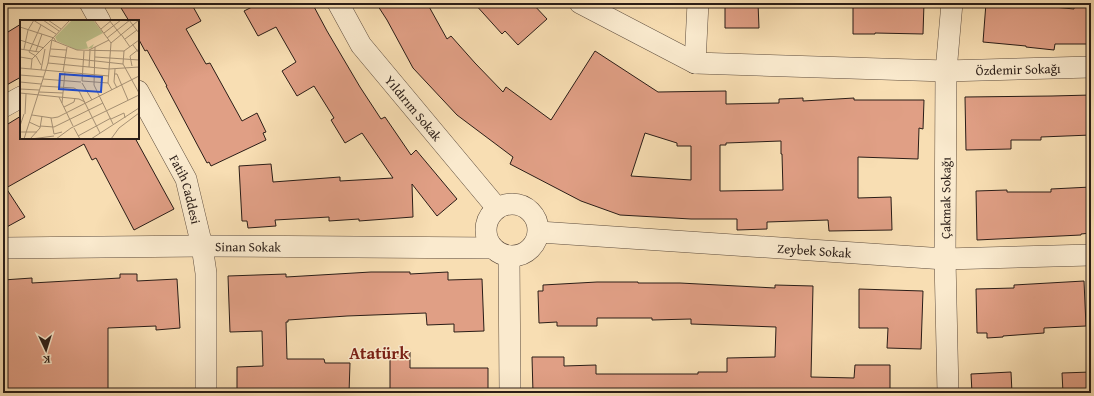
<svg xmlns="http://www.w3.org/2000/svg" width="1094" height="396" viewBox="0 0 1094 396" font-family="'Gentium Book Plus',serif">
<style>
.building{fill:#e09f85;stroke:#2a1d17;fill-rule:evenodd}
.lines{fill:none;stroke-linecap:round;stroke-linejoin:round}
.minor-casing{stroke:#5e4d3e;stroke-width:22}
.minor{stroke:#faeace;stroke-width:21}
.labels{text-anchor:middle;dominant-baseline:central;stroke-width:3;stroke-linejoin:round;paint-order:stroke}
.street-label{font-size:13px;fill:#2a1d17;stroke:#faeace}
.district-label{font-size:17px;font-weight:bold;fill:#7a1f14;stroke:#faeace}
.inset-road{fill:none;stroke:#a69175;stroke-width:1}
.view{fill:#1d4ed8;fill-opacity:0.15;stroke:#1d4ed8;stroke-width:2}
.inset-edge{fill:none;stroke:#2a1d17;stroke-width:2}
</style>
<rect width="100%" height="100%" fill="#f8deb3"/>
<filter id="stains"><feTurbulence type="fractalNoise" baseFrequency=".005" numOctaves="4"/><feColorMatrix values="0 0 0 0 .2 0 0 0 0 .09 0 0 0 0 .02 0 0 0 .5 -.17"/></filter>
<radialGradient id="worn" r=".72"><stop offset=".6" stop-color="#630" stop-opacity="0"/><stop offset="1" stop-color="#630" stop-opacity=".3"/></radialGradient>
<path class="building" d="M 118,3 L 191,3 L 201,21 L 186,29 L 206,64 L 210,63 L 242,121 L 257,113 L 266,132 L 263,133 L 266,140 L 211,166 L 209,162 L 207,163 L 166,86 L 167,86 L 147,50 L 145,51 L 138,38 L 138,21 L 129,21 Z
M 260,3 L 312,3 L 327,31 L 360,87 L 381,119 L 385,117 L 411,155 L 416,150 L 457,199 L 437,216 L 412,184 L 413,217 L 359,221 L 359,219 L 329,221 L 329,217 L 275,220 L 276,226 L 248,228 L 247,221 L 242,221 L 239,166 L 271,164 L 273,182 L 340,177 L 340,181 L 393,178 L 362,133 L 345,143 L 331,120 L 334,118 L 314,86 L 297,96 L 282,71 L 296,62 L 276,27 L 258,36 L 244,11 Z
M 376,3 L 427,3 L 447,39 L 451,36 L 475,63 L 503,92 L 506,87 L 551,120 L 595,51 L 658,92 L 726,91 L 726,104 L 779,103 L 779,99 L 803,98 L 803,101 L 854,98 L 854,100 L 924,100 L 923,129 L 919,128 L 918,159 L 858,157 L 858,198 L 891,197 L 892,230 L 829,231 L 828,220 L 767,222 L 767,229 L 737,230 L 737,219 L 691,219 L 620,215 L 581,201 L 510,164 L 513,157 L 457,115 L 413,68 L 387,20 ZM 645,133 L 677,143 L 677,146 L 691,146 L 691,180 L 631,176 ZM 781,141 L 781,154 L 782,154 L 783,190 L 720,191 L 720,145 L 726,145 L 726,143 Z
M 474,3 L 532,3 L 547,19 L 518,45 L 505,31 L 502,34 Z
M 725,3 L 758,3 L 759,28 L 725,28 Z
M 853,3 L 924,3 L 923,34 L 875,33 L 875,34 L 853,34 Z
M 986,3 L 1014,3 L 1074,9 L 1074,3 L 1091,3 L 1091,44 L 1055,44 L 1054,50 L 1026,47 L 1026,46 L 983,42 Z
M 21,24 L 21,77 L 3,87 L 3,35 Z
M 1091,95 L 1091,135 L 1041,137 L 1041,140 L 1011,140 L 1011,149 L 966,150 L 965,97 L 1052,96 Z
M 21,116 L 21,138 L 135,138 L 174,209 L 134,230 L 96,158 L 92,160 L 84,144 L 6,188 L 25,217 L 3,229 L 3,127 Z
M 1091,187 L 1091,233 L 1081,234 L 1081,235 L 977,240 L 976,191 L 1007,190 L 1007,192 L 1051,192 L 1051,189 Z
M 371,272 L 410,272 L 410,274 L 448,272 L 448,280 L 482,279 L 484,331 L 454,332 L 454,324 L 427,325 L 426,313 L 347,316 L 288,320 L 288,322 L 286,322 L 287,359 L 324,359 L 325,363 L 350,363 L 349,393 L 237,393 L 237,367 L 263,366 L 262,331 L 230,332 L 228,276 L 286,274 L 286,277 Z
M 120,274 L 137,274 L 137,281 L 177,279 L 180,328 L 156,330 L 156,326 L 108,328 L 108,393 L 3,393 L 3,280 L 32,278 L 32,283 L 120,278 Z
M 1084,281 L 1086,326 L 1044,328 L 1044,333 L 1003,336 L 1003,337 L 987,338 L 987,333 L 977,333 L 976,289 L 1014,288 L 1014,285 Z
M 597,282 L 638,282 L 638,283 L 680,283 L 775,288 L 775,285 L 813,286 L 811,377 L 854,378 L 855,365 L 890,365 L 890,393 L 533,393 L 532,357 L 564,357 L 564,366 L 596,365 L 596,374 L 698,374 L 698,372 L 727,372 L 727,358 L 775,357 L 776,327 L 691,324 L 691,319 L 652,320 L 652,318 L 597,318 L 597,326 L 557,326 L 557,322 L 539,323 L 538,291 L 543,291 L 543,285 Z
M 859,289 L 923,291 L 921,349 L 887,348 L 888,328 L 859,328 Z
M 390,352 L 410,352 L 410,368 L 488,368 L 488,393 L 390,393 Z
M 1011,372 L 1012,393 L 972,393 L 971,374 Z
M 1091,372 L 1091,393 L 1063,393 L 1062,373 Z"/>
<g class="lines">
<g class="minor-casing">
<g id="minor">
<path d="M 90,3 L 100,21"/>
<path id="s1" d="M 338,3 L 361,45 L 497,208"/>
<path id="s2" d="M 580,3 L 695,63 L 946,71 L 1091,67"/>
<path d="M 695,63 L 698,3"/>
<path id="s3" d="M 138,91 L 186,179 L 202,246 L 206,273 L 206,393"/>
<path d="M 3,107 L 21,97"/>
<circle cx="512" cy="230" r="26"/>
<path id="s4" d="M 539,232 L 945,259 L 1091,255"/>
<path id="s5" d="M 3,248 L 202,246 L 493,248"/>
<path d="M 509,256 L 510,393"/>
<path id="s6" d="M 948,393 L 945,259 L 946,71 L 952,3"/>
</g>
</g>
<use href="#minor" class="minor"/>
</g>
<g class="labels">
<g class="street-label">
<text stroke="none"><textPath href="#s2" startOffset="453">Özdemir Sokağı</textPath></text>
<text stroke="none"><textPath href="#s1" startOffset="130">Yıldırım Sokak</textPath></text>
<text stroke="none"><textPath href="#s3" startOffset="110">Fatih Caddesi</textPath></text>
<text stroke="none"><textPath href="#s6" startOffset="195">Çakmak Sokağı</textPath></text>
<text stroke="none"><textPath href="#s5" startOffset="245">Sinan Sokak</textPath></text>
<text stroke="none"><textPath href="#s4" startOffset="276">Zeybek Sokak</textPath></text>
</g>
<g class="district-label">
<text x="379" y="352">Atatürk</text>
</g>
</g>
<g transform="translate(20 20)">
<rect width="119" height="119" fill="#f8deb3"/>
<path d="M 52,0 L 73,0 L 83,13 L 66,22 L 68,28 L 74,24 L 72,28 L 57,30 L 37,21 L 35,17 Z" fill="#bec18c"/>
<path class="inset-road" d="M 13,0 L 36,14M 23,0 L 39,11M 28,0 L 41,9M 74,0 L 91,23 L 88,63 L 92,70M 89,0 L 101,15M 109,0 L 119,13M 0,7 L 34,18 L 36,22M 81,9 L 92,0M 84,13 L 101,0M 101,14 L 110,27M 87,18 L 110,0M 105,19 L 117,10M 0,20 L 24,28M 32,20 L 57,30 L 104,31M 91,23 L 119,0M 113,25 L 119,33 L 119,49M 75,27 L 74,65 L 93,104M 0,29 L 19,32M 4,29 L 8,10 L 14,0M 31,29 L 46,30M 69,30 L 89,20M 16,31 L 22,14M 104,31 L 103,44 L 119,73M 104,31 L 119,20M 30,36 L 103,44M 0,37 L 12,39M 75,37 L 119,40M 28,43 L 89,49 L 119,47M 21,45 L 16,36 L 9,32 L 21,5M 112,46 L 110,36 L 119,29M 69,47 L 70,31M 0,48 L 89,56M 11,49 L 12,39 L 31,20M 95,49 L 94,62 L 97,68M 21,50 L 25,29M 43,52 L 47,27M 94,54 L 97,54 L 108,80M 0,55 L 24,57M 23,59 L 61,62M 62,61 L 64,31M 62,61 L 88,63M 0,62 L 21,64M 62,63 L 72,80M 21,66 L 54,68 L 59,71 L 80,113M 0,69 L 19,70M 19,72 L 43,73M 0,73 L 59,79 L 65,82M 39,77 L 53,106M 42,83 L 45,52M 44,87 L 54,82 L 55,78M 5,94 L 6,74M 12,95 L 32,98 L 38,97 L 119,56M 31,98 L 34,114 L 42,112M 91,99 L 104,93 L 105,98M 9,102 L 20,107M 0,106 L 4,94M 20,106 L 34,107 L 83,83M 54,108 L 60,119M 0,112 L 17,112M 58,116 L 91,98M 4,119 L 28,43 L 32,19 L 50,0M 10,119 L 20,108 L 22,96M 11,119 L 34,116M 36,119 L 51,108 L 119,75M 71,119 L 119,88M 91,119 L 99,108 L 119,93"/>
<path class="view" d="M 40,54 L 82,57 L 81,72 L 39,69 Z"/>
<rect width="119" height="119" class="inset-edge"/>
</g>
<rect width="1094" height="396" fill="none" stroke="#f8deb3" stroke-width="16"/>
<rect x="4" y="4" width="1086" height="388" fill="none" stroke="#2a1d17" stroke-width="2"/>
<rect x="8" y="8" width="1078" height="380" fill="none" stroke="#2a1d17"/>
<g transform="translate(46 350) rotate(176)" stroke="#faeace" stroke-width="3" paint-order="stroke">
<path d="M0-3L7 15L0 10L-7 15Z" fill="#2a1d17"/>
<text y="-6" font-size="11" font-weight="bold" text-anchor="middle" fill="#2a1d17">K</text>
</g>
<rect width="100%" height="100%" filter="url(#stains)"/>
<rect width="100%" height="100%" fill="url(#worn)"/>
</svg>
